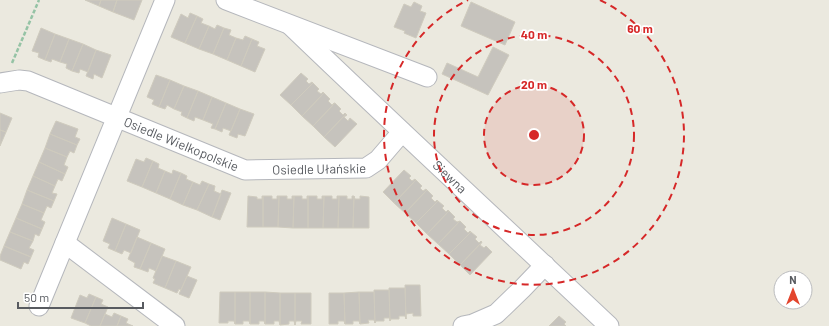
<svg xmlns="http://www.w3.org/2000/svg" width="829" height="326" viewBox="0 0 829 326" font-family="Barlow,sans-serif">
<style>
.building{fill:#c6c3bd;stroke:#cfcbbe}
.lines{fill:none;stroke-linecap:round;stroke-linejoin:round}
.street-casing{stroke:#b5b7bc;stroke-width:21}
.path{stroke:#95c3a5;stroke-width:2.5;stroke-dasharray:4 2;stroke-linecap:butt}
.street{stroke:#fff;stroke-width:19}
.ring{fill:none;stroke:#d62828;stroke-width:2;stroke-dasharray:7 5}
.labels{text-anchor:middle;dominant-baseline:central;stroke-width:3.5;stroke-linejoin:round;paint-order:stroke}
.street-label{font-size:13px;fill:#585b60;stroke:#fff}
.centre{fill:#d62828;stroke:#fff;stroke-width:2}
.ring-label{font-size:12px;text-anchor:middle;font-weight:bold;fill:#d62828;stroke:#fff;stroke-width:3.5;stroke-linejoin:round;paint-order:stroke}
</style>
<rect width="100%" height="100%" fill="#ebe9df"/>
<path class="building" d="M 85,0 L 101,0 L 99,6 Z
M 101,0 L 117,0 L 113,12 L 99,6 Z
M 117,0 L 142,0 L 134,20 L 113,12 Z
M 414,2 L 422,6 L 420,11 L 426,13 L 416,38 L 404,33 L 405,31 L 394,27 L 404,4 L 411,7 Z
M 471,2 L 515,22 L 505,45 L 461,26 Z
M 190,13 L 197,16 L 185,43 L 171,37 L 181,14 L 188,18 Z
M 197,16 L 203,19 L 201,23 L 209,26 L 199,49 L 185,43 Z
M 217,25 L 224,28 L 213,54 L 199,49 L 209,26 L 215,29 Z
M 41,28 L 55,34 L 45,60 L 38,57 L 39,53 L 32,51 Z
M 224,28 L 231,30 L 229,35 L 236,38 L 227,60 L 213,54 Z
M 55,34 L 69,39 L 60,62 L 52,59 L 51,62 L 45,60 Z
M 245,36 L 252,39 L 241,66 L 227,60 L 236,38 L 243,40 Z
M 69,39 L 83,44 L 72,71 L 66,68 L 67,64 L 60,62 Z
M 252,39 L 259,42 L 257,46 L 265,49 L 255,72 L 241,66 Z
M 83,44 L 96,50 L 88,72 L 80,69 L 79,73 L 72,71 Z
M 493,47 L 509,55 L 488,95 L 442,74 L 447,63 L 478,77 Z
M 96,50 L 111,55 L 102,78 L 94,74 L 93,79 L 86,76 Z
M 301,73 L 308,79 L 306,81 L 309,84 L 312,82 L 313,83 L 291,105 L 280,95 Z
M 156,75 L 170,80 L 159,107 L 152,104 L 154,100 L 147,97 Z
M 170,80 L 184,86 L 174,109 L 167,105 L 165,109 L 159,107 Z
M 313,83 L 319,89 L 317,91 L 321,94 L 323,92 L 324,93 L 302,116 L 291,105 Z
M 184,86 L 198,91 L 187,118 L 181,115 L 182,112 L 174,109 Z
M 198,91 L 212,97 L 203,120 L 195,117 L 194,121 L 187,118 Z
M 324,93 L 330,99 L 328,101 L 332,105 L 334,103 L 335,103 L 313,126 L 302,116 Z
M 212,97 L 226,103 L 215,129 L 211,128 L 213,124 L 203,120 Z
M 226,103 L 240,109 L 231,131 L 223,128 L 222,132 L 215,129 Z
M 335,103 L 341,109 L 339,111 L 343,115 L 345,113 L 346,114 L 324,137 L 313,126 Z
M 240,109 L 254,114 L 245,136 L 238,134 L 237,138 L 229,135 Z
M 0,113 L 12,118 L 6,132 L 0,130 Z
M 346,114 L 347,115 L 344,117 L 348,121 L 350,118 L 357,124 L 335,147 L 324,137 Z
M 56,121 L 78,129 L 75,137 L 80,139 L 77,145 L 50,134 Z
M 0,130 L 6,132 L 0,146 Z
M 50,134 L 77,145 L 74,153 L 70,151 L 67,157 L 45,148 Z
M 45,148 L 67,157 L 64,165 L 68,167 L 65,174 L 39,162 Z
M 146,158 L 153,161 L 142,187 L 127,181 L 136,159 L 144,162 Z
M 153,161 L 159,164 L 158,168 L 165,171 L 156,193 L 142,187 Z
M 39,162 L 65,174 L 62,181 L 58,179 L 55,186 L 33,176 Z
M 173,170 L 181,173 L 170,199 L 156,193 L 165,171 L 172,174 Z
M 404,170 L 411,176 L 409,178 L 412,181 L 415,179 L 416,180 L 394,203 L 383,192 Z
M 181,173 L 187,176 L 186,179 L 193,182 L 183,205 L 170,199 Z
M 33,176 L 55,186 L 52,193 L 57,194 L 54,201 L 27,190 Z
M 416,180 L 422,186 L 420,188 L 423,191 L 426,189 L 427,190 L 405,213 L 394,203 Z
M 202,181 L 209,184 L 197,210 L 183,205 L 193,182 L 200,185 Z
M 209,184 L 215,186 L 214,191 L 221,194 L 212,217 L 197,210 Z
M 27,190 L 54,201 L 51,208 L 47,206 L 44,213 L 22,204 Z
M 222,190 L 231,193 L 220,220 L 212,217 Z
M 427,190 L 433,196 L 431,198 L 435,202 L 437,200 L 438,201 L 416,223 L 405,213 Z
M 248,196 L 257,197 L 257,199 L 262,199 L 262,196 L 263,196 L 263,227 L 247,227 Z
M 263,196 L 272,196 L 272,199 L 277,199 L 277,196 L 279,196 L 278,227 L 263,227 Z
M 279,196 L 287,196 L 287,199 L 292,199 L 292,196 L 294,196 L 293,228 L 278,227 Z
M 294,196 L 302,196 L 302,199 L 307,199 L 307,196 L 308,196 L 308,228 L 293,228 Z
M 308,196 L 317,196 L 317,199 L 322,199 L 322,196 L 324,196 L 323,228 L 308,228 Z
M 324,196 L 332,196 L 332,199 L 337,199 L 337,196 L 339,196 L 338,228 L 323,228 Z
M 339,196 L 347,196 L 347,199 L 352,199 L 352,196 L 354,196 L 353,228 L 338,228 Z
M 354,196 L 355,199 L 360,199 L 360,196 L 369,197 L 369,228 L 353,228 Z
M 438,201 L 444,206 L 442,208 L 446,212 L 448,210 L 449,211 L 427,234 L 416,223 Z
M 22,204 L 44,213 L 41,220 L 45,222 L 42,229 L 16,218 Z
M 449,211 L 455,217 L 453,219 L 457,222 L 460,221 L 438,244 L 427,234 Z
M 16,218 L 42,229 L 39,236 L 35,234 L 33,241 L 10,232 Z
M 112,218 L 126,224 L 115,251 L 108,248 L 110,244 L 103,241 Z
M 460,221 L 466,227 L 464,229 L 468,233 L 470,231 L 471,232 L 449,254 L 438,244 Z
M 126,224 L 140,230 L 131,253 L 124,250 L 122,254 L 115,251 Z
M 10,232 L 33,241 L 29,248 L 34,250 L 31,257 L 4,246 Z
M 471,232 L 477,237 L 475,239 L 479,243 L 481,241 L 482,242 L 460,265 L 449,254 Z
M 137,237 L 151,243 L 140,269 L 134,267 L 135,263 L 128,259 Z
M 482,242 L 480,245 L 484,248 L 486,246 L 492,252 L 470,275 L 460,265 Z
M 151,243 L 165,249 L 156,271 L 149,268 L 148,272 L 140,269 Z
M 4,246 L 31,257 L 28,264 L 24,262 L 21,269 L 0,260 L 0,256 Z
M 162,256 L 176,261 L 165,288 L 153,283 L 155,279 L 153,278 Z
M 176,261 L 191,267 L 181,290 L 179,289 L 177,293 L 165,288 Z
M 187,276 L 197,280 L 189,298 L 179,294 Z
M 405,285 L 420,285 L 421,316 L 413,316 L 413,313 L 406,314 L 406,319 Z
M 389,288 L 405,288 L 406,319 L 405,316 L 399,316 L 399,319 L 391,319 L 390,321 Z
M 374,290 L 389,290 L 390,321 L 390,318 L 384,318 L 384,321 L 376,321 L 375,323 Z
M 220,292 L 235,292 L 235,324 L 234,321 L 228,321 L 228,323 L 219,323 Z
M 235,292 L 250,292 L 250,324 L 249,321 L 243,321 L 243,324 L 235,324 Z
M 250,292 L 265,292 L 265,324 L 264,321 L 259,321 L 259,324 L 250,324 Z
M 265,292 L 280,293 L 280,325 L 279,321 L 274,321 L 274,324 L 265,324 Z
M 359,292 L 374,292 L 375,323 L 374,320 L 368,320 L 369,323 L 360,324 Z
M 359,292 L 360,324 L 359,321 L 353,321 L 353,324 L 345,324 L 344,293 Z
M 280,293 L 295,293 L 295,325 L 294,321 L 289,321 L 289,324 L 280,325 Z
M 295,293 L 311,293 L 311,324 L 301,324 L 302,321 L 296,321 L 295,325 Z
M 329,293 L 344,293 L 345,324 L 344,321 L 338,321 L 338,324 L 329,324 Z
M 89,294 L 96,297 L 85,323 L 71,318 L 80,295 L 87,298 Z
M 96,297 L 103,300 L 101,304 L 108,307 L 100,326 L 91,326 L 85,323 Z
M 114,313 L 121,316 L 117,326 L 100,326 L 105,314 L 112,317 Z
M 121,316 L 128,319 L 126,323 L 133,326 L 117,326 Z
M 559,316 L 566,322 L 564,324 L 566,326 L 549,326 Z"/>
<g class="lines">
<g class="street-casing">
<g id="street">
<path d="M 226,0 L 427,77"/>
<path id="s1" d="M 291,26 C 396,127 503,226 609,326"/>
<path id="s2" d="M 0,83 L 19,80 L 28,81 L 245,170 L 366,168 L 378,160 L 402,132"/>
<path d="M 65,243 L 175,326"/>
<path d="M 39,306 L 165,0"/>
<path d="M 463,326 L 473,324 L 496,314 L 522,289 L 545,265"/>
</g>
</g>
<path class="path" d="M 12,63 L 39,0"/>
<use href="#street" class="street"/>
</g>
<circle cx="534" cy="135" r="50" fill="#d62828" fill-opacity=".12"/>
<g class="ring">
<circle cx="534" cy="135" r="50"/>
<circle cx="534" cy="135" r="100"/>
<path d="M600 0A150 150 0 1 1 468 0"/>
</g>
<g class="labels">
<g class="street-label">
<text stroke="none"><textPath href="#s2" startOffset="194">Osiedle Wielkopolskie</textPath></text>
<text stroke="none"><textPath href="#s2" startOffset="337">Osiedle Ułańskie</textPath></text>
<text stroke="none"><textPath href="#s1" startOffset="219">Siewna</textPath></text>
</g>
</g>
<circle cx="534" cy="135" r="6" class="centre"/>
<g class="ring-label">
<text x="640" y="33">60 m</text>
<text x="534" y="39">40 m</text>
<text x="534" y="89">20 m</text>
</g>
<g transform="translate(793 290)"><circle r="19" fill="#ffffff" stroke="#bcbdbf"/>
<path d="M0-3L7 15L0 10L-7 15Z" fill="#e3452d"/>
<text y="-6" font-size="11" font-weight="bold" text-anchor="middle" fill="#585b60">N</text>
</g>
<path d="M18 302v6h125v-6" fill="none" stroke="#585b60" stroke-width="2"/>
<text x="24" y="302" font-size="12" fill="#585b60" stroke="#ffffff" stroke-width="3" paint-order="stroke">50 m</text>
</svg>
